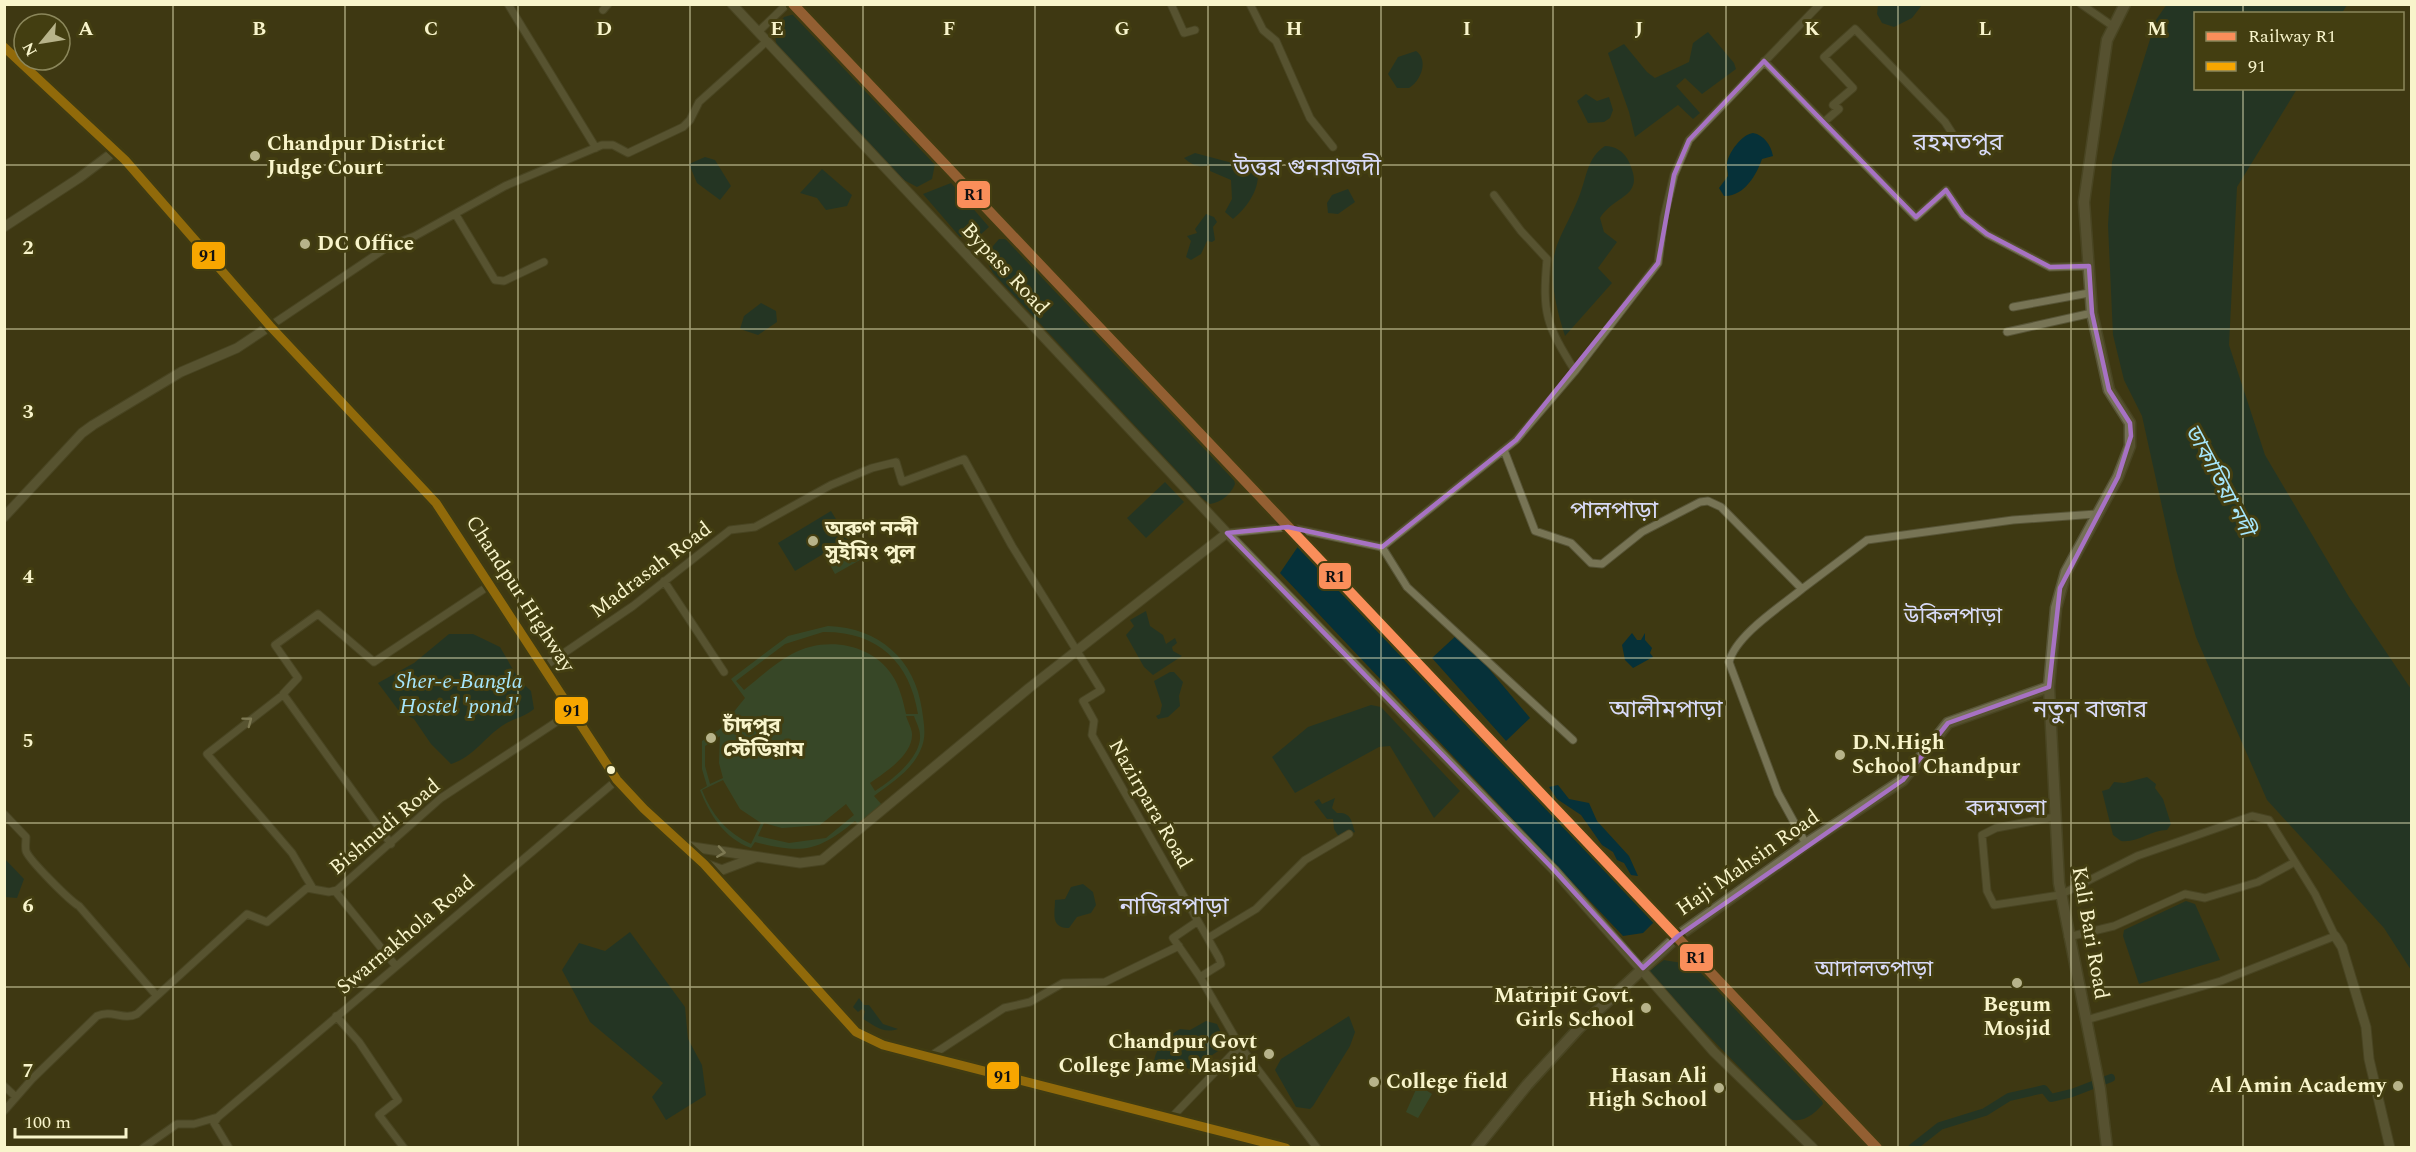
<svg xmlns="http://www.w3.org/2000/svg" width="2416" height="1152" viewBox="0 0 2416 1152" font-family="Spectral,'Noto Sans Bengali',serif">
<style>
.green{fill:#305a41;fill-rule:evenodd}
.water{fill:#063139}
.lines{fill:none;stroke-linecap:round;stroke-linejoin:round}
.canal{stroke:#063139;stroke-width:8}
.minor-casing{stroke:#575436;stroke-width:9}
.tertiary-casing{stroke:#575436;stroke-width:11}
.secondary-casing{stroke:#575436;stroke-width:13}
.primary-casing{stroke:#575436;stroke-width:13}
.minor{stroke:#777455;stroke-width:7}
.tertiary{stroke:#777455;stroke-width:9}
.secondary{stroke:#747056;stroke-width:10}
.primary{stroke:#7a7762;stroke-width:10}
.bus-1-casing{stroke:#433e11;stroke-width:14}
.bus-1{stroke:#f7a600;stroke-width:9}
.rail-1-casing{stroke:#433e11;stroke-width:15}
.rail-1{stroke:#fa8e5a;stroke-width:10}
.oneway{stroke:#cbc7a2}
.marked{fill:none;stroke:#a772c3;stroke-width:4.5;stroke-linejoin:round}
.grid{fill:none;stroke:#f8f4cb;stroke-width:1.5;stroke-opacity:0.55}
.poi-dot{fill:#b7b38a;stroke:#433e11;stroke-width:2}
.bus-dot{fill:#f8f4cb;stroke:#433e11;stroke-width:2}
.labels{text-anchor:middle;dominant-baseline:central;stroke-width:6;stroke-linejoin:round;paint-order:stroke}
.poi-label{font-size:21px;font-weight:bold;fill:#f8f4cb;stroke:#433e11;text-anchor:start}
.street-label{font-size:21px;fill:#f8f4cb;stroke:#433e11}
.water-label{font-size:22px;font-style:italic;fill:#a6e6fc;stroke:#433e11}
.neighbourhood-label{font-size:22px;fill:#d8daf7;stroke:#433e11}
.quarter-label{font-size:24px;fill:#d8daf7;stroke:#433e11}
.grid-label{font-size:20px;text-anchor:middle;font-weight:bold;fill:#f8f4cb;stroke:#433e11;stroke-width:6;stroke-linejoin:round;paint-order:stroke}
.line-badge{stroke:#433e11;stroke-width:2}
.pale-badge-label{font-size:16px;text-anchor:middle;font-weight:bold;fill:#111}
</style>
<rect width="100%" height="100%" fill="#3e3912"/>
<path class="green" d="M 857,538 L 867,556 L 835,574 L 825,556 Z
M 828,626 C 879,628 915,659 922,710 C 924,725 927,737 920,751 C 911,771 891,783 874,796 L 882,805 L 859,825 L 855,821 C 817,852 803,854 755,842 L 751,848 C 724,838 710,815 700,790 L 707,786 L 702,769 L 702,741 L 720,729 L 745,698 L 731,679 L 788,636 ZM 823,632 C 877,631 910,662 918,714 L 906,714 C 903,701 900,687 892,675 C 871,643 825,636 792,654 C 775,663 759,678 744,690 L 736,681 L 785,644 ZM 906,716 L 914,716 C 916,722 920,729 920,735 C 922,757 891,781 875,791 L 870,783 C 884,773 913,755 912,734 C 912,729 908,722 906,716 ZM 720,736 L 719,763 L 723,778 L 710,784 L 705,766 L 705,746 ZM 723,780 L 740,809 L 761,823 L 751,844 C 727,833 711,814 702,790 ZM 846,804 L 854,815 L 826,838 L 789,843 L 758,836 L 764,823 L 782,828 L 820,825 Z
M 1418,1085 L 1432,1094 L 1418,1118 L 1406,1112 Z"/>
<path class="water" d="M 2167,4 L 2347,5 L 2342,13 L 2196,14 L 2196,88 L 2297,89 L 2237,187 L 2229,345 L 2265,455 L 2349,597 L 2411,689 L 2411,970 L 2384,928 L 2267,800 L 2196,637 L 2176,570 L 2142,416 L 2124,380 L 2113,335 L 2108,225 L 2112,162 L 2156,20 Z
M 1878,5 L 1878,4 L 1922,5 L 1912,18 L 1894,27 L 1882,23 L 1877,14 Z
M 798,13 L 930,155 L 935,164 L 932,179 L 917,187 L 904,180 L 780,52 C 772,37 775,30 784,17 Z
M 1708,32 L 1734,63 L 1736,69 L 1702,94 L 1685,78 L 1676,86 L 1700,113 L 1693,119 L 1678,105 L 1635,137 L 1629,112 L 1608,53 L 1624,44 L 1647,72 L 1655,78 L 1689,62 L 1693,43 Z
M 1416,51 C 1429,60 1421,81 1409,88 L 1397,88 L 1388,74 L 1398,57 Z
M 1586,94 L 1597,101 L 1609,97 L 1613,110 L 1610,118 L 1604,122 L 1588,123 L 1577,101 Z
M 1753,133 C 1764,135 1771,145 1773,156 L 1762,159 C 1757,174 1744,197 1724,196 L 1719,188 L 1728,176 C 1728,172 1727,169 1727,166 C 1726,155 1742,134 1753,133 Z
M 1605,146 C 1615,146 1623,151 1628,160 C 1647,198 1616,193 1600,218 L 1604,232 L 1617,242 L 1598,268 L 1612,283 L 1565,336 C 1556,308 1547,273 1557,245 C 1564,227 1574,211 1580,194 C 1587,176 1587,158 1605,146 Z
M 1195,153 L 1236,164 L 1248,155 C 1270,174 1251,205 1233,219 L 1225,212 L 1232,199 L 1231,180 L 1210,171 L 1210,165 C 1199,168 1193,166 1184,158 Z
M 705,157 L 715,160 L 731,186 L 720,200 L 697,183 L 689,164 Z
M 822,169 L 852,195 L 847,206 L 826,210 L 817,198 L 800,193 Z
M 951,183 L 989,227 L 980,235 L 960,237 L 923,194 Z
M 1348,189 L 1355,202 L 1338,214 L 1328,213 L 1327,203 L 1332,195 Z
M 1206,214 L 1214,217 L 1217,222 L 1213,227 L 1215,240 L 1212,242 L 1207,241 L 1201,254 L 1191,260 L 1186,257 L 1191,241 L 1187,236 L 1197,233 L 1195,229 Z
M 999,239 L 1005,239 L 1011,243 L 1233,475 L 1235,484 C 1231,494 1222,502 1210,504 L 1203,499 L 993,273 L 988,264 L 987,253 Z
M 761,303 L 776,311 L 777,322 L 758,335 L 740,329 L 744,316 Z
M 1165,482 L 1184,502 L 1146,538 L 1127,518 Z
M 831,511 L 848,539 L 795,571 L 778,543 Z
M 1299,545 L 1656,920 L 1643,933 L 1623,936 L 1280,573 Z
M 1146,611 L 1150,626 L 1163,635 L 1166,644 L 1175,638 L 1177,643 L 1172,647 L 1173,651 L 1182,656 L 1153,675 L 1144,667 L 1126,635 L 1134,626 L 1130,620 Z
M 1459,633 L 1530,718 L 1506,741 L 1432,658 Z
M 1632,633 L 1637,640 L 1641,640 L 1645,633 L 1645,640 L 1652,648 L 1650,653 L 1653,657 L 1633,668 L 1625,660 L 1622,645 Z
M 449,634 L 473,634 L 500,647 L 519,680 L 531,691 L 534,709 C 524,717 515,718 505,724 C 485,736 474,757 451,764 L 431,744 L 414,719 L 399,711 L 378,683 L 414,663 Z
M 1170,672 L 1174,672 L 1183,682 L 1179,696 L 1180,706 L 1168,717 L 1158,719 L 1156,716 L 1160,714 L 1162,705 L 1154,681 Z
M 1371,705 L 1381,707 L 1460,791 L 1434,818 L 1390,746 L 1379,747 L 1295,793 L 1272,757 L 1308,727 Z
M 2147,777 L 2156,784 L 2155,788 L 2163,799 L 2171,824 L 2167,830 C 2151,830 2138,843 2121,841 L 2113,835 L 2102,791 L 2109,789 L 2114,782 L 2124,783 Z
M 1558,785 L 1569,799 L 1589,803 L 1597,821 L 1629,856 L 1638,876 L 1631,875 L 1624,863 L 1617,860 L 1613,852 L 1602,845 L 1581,815 L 1557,799 L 1549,787 Z
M 1335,798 L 1332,808 L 1337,813 C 1351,812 1351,820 1355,832 L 1339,837 L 1334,829 L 1333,819 L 1327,819 L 1314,802 L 1319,799 L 1322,804 Z
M 4,858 L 24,879 L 17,898 L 5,897 Z
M 1083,884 L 1093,892 L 1096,905 L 1091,913 L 1077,917 L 1069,928 C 1050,928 1055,913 1055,900 L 1065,899 L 1071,887 Z
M 2186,901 L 2195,904 L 2220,960 L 2139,984 L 2123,936 L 2124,930 Z
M 630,932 L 685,1007 L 688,1039 L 702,1065 L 706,1095 L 666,1120 L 652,1097 L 663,1083 L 590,1022 L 562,970 L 579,943 L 605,951 Z
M 1664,960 C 1674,962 1692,963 1699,969 L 1821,1096 L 1823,1104 C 1815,1113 1803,1124 1790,1119 L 1652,978 L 1649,971 Z
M 859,998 L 864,1005 L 869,1005 L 883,1024 L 898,1029 C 883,1034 875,1026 863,1019 L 865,1011 L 862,1009 L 858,1012 L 853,1007 Z
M 1349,1016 L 1355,1032 L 1350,1046 L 1313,1106 L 1310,1109 L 1296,1107 L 1275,1070 L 1281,1059 Z
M 1206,1021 L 1217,1024 L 1224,1039 L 1221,1049 L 1208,1058 L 1203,1068 L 1194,1071 L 1178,1064 L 1170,1069 L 1154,1061 C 1157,1045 1167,1037 1180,1029 L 1190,1030 Z"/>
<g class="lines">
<path class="canal" d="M 1912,1148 L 1940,1126 L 1985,1112 L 2009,1097 L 2044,1089 L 2051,1098 L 2072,1093 L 2111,1078"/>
<g class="minor-casing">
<path id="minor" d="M 508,4 L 596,148
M 1171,4 L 1184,33 L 1195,30
M 1250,4 L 1263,30 L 1276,41 L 1310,118 L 1333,147
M 2081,4 L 2114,27
M 603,10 L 608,4
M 758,32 L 787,4
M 1764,61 L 1916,217 L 1946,190 L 1963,215 L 1987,234 L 2050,267 L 2089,266
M 1824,122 L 1839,109 L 1833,105 L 1853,88 L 1824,57 L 1855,29 L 1945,122 L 1952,133 L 1939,145
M 1494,195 L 1521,231 L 1547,259 C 1542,314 1546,324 1575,371
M 456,215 L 495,280 L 504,281 L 544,262
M 2013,307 L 2089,293
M 270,326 L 389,246 L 415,236 L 505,186 L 602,145 L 613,145 L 628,153 L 683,127 L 690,120 L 699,102 L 767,41
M 2007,332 L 2092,313
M 1504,450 L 1535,531 L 1571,543 L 1591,563 L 1602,564 L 1642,532 L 1700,502 L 1708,501 L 1721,507 L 1802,589 L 1867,540 L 2013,520 L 2096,514
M 1227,533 L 1288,527 L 1382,547 L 1516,440 L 1575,371 L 1658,263 L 1664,217 L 1674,175 L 1689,140 L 1820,4
M 1382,547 L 1407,587 L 1573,740
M 664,581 L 724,672
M 1802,589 C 1780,607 1736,635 1729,662 L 1778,793 L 1806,844
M 542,668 L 633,606 L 730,530 L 755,527 L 831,485 L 872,468 L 896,462 L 902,482 L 964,459 L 1012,546 L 1101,690 L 1083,701 L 1094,721 L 1092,735 L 1219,958 L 1221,964 L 1200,977 L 1240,1046 L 1317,1148
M 284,694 L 207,754 L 292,853 L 312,887 L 304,874
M 4,814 L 26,837 C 26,841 25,847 26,851 C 29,860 70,901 79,906 L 156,995
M 2055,817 L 1996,828 L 1982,835 L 1987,891 L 1994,905 L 2060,895 L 2137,856 L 2252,816 L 2269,820 L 2315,894 L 2335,936 L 2221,981 L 2086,1020
M 391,844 L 283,694 L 298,678 L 275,645 L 318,614 L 374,662 L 490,585
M 335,891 L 395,965
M 1198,921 L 1173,938 L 1200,977
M 2068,937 L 2114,926 L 2185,894 L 2205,898 L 2258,882 L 2293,863
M 1208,938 L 1256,909 L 1305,860 L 1349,834
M 336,1016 L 359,1042 L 398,1100 L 379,1115 L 404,1148
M 929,1057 L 1004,1008 L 1030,1002 L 1063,983 L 1105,982 L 1179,946
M 4,1086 L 16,1097
M 4,1111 L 32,1079 L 97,1016 C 112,1009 123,1021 137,1014 L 247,914 L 267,922 L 307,888 L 329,892 L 337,890 L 441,798 L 573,711
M 218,1117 L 214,1123 L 229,1148
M 1172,1117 L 1240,1046
M 143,1148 L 177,1124 L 194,1124 L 218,1117 L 617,780"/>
</g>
<g class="tertiary-casing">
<path id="tertiary" d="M 732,4 L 1227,533 L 1554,870 L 1714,1052 L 1813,1148
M 4,227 L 79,178 L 115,151
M 4,517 L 82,433 L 93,425 L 181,372 L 237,348 L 270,326
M 686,846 L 800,863 L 822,860 L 1029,688 L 1227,533
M 705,864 L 722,870 L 756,857
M 2335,936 L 2342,947 L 2366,1027 L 2369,1059 L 2390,1148"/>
</g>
<g class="secondary-casing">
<path id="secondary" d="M 1476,1148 L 1527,1085 L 1579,1028 L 1678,936 L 1806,844 L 1903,780 L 1948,723 L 2049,687
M 2107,1148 L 2100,1089 L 2059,883 L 2049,687 L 2056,608 L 2066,572 L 2118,477 L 2130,446 L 2130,423 L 2109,390 L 2092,313 L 2084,202 L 2107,40 L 2125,4"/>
</g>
<g class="primary-casing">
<path id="primary" d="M 4,47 L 125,160 L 270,326 L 436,503 L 617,780 L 644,809 L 704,864 L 856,1032 L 883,1045 L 929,1057 L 1286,1148"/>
</g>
<use href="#minor" class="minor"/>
<use href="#tertiary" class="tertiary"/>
<use href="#secondary" class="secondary"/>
<use href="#primary" class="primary"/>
<g class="bus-1-casing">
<path id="bus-1" d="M 4,47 L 125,160 L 270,326 L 436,503 L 617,780 L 644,809 L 704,864 L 856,1032 L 883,1045 L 929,1057 L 1286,1148"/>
</g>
<use href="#bus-1" class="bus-1"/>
<g class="rail-1-casing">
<path id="rail-1" d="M 793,4 L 1877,1148"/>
</g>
<use href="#rail-1" class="rail-1"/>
</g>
<defs><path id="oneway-chevron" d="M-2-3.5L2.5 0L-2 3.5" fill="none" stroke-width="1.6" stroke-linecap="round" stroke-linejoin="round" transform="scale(1.5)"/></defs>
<g class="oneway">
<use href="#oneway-chevron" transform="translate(248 721) rotate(-37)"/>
<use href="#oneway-chevron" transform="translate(721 852) rotate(9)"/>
</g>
<path d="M0 0H2416V1152H0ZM 1764,61 L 1916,217 L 1946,190 L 1963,215 L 1987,234 L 2050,267 L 2089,266 L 2092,313 L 2109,390 L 2130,423 L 2131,436 L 2118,477 L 2060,588 L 2049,687 L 1948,723 L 1903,780 L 1678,936 L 1643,968 L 1554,870 L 1227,533 L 1288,527 L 1382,547 L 1516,440 L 1658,263 L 1674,175 L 1689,140 Z" fill="#3e3912" fill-opacity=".55" fill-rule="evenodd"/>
<path class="marked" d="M 1764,61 L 1916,217 L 1946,190 L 1963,215 L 1987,234 L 2050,267 L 2089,266 L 2092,313 L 2109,390 L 2130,423 L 2131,436 L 2118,477 L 2060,588 L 2049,687 L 1948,723 L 1903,780 L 1678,936 L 1643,968 L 1554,870 L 1227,533 L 1288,527 L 1382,547 L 1516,440 L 1658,263 L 1674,175 L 1689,140 Z"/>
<path class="grid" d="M 173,4 L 173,1148M 345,4 L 345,1148M 518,4 L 518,1148M 690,4 L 690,1148M 863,4 L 863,1148M 1035,4 L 1035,1148M 1208,4 L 1208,1148M 1381,4 L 1381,1148M 1553,4 L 1553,1148M 1726,4 L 1726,1148M 1898,4 L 1898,1148M 2071,4 L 2071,1148M 2243,4 L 2243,14M 2243,88 L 2243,1148M 4,165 L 2412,165M 4,329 L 2412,329M 4,494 L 2412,494M 4,658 L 2412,658M 4,823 L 2412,823M 4,987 L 2412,987"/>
<g class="poi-dot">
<circle cx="255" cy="156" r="6"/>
<circle cx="305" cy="244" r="6"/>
<circle cx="813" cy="541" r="6"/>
<circle cx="711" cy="738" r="6"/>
<circle cx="1840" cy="755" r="6"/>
<circle cx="2017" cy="983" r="6"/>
<circle cx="1646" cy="1008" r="6"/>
<circle cx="1269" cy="1054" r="6"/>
<circle cx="1374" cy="1082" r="6"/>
<circle cx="2398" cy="1086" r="6"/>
<circle cx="1719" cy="1088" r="6"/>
</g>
<circle class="bus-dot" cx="611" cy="770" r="5"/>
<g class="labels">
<g class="poi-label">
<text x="267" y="144">Chandpur District<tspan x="267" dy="24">Judge Court</tspan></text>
<text x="317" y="244">DC Office</text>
<text x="825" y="529">অরুণ নন্দী<tspan x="825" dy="24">সুইমিং পুল</tspan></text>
<text x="723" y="726">চাঁদপুর<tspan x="723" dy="24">স্টেডিয়াম</tspan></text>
<text x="1852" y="743">D.N.High<tspan x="1852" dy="24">School Chandpur</tspan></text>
<text x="1634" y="996" text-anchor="end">Matripit Govt.<tspan x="1634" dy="24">Girls School</tspan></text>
<text x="2017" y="1005" text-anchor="middle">Begum<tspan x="2017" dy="24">Mosjid</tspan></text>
<text x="1257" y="1042" text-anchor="end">Chandpur Govt<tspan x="1257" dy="24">College Jame Masjid</tspan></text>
<text x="1707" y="1076" text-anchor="end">Hasan Ali<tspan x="1707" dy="24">High School</tspan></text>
<text x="1386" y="1082">College field</text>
<text x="2386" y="1086" text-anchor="end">Al Amin Academy</text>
</g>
<g class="street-label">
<text transform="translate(1005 269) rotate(47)">Bypass Road</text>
<text transform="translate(651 570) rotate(-37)">Madrasah Road</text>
<text transform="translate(520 594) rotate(57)">Chandpur Highway</text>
<text transform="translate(1150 804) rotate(60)">Nazirpara Road</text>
<text transform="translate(385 827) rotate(-40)">Bishnudi Road</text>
<text transform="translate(1748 863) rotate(-35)">Haji Mahsin Road</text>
<text transform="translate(2090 933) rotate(80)">Kali Bari Road</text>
<text transform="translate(406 935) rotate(-40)">Swarnakhola Road</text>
</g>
<g class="water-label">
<text transform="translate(2219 480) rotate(62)">ডাকাতিয়া নদী</text>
<text x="459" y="681">Sher-e-Bangla<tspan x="459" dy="25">Hostel 'pond'</tspan></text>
</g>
<g class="neighbourhood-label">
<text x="1953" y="616">উকিলপাড়া</text>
<text x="2006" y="808">কদমতলা</text>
<text x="1874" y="969">আদালতপাড়া</text>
</g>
<g class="quarter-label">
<text x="1958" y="143">রহমতপুর</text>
<text x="1307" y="168">উত্তর গুনরাজদী</text>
<text x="1614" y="511">পালপাড়া</text>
<text x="1666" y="710">আলীমপাড়া</text>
<text x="2090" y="710">নতুন বাজার</text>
<text x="1174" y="907">নাজিরপাড়া</text>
</g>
</g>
<g class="grid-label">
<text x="86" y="35">A</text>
<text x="259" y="35">B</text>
<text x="431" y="35">C</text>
<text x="604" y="35">D</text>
<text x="777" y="35">E</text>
<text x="949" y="35">F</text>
<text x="1122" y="35">G</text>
<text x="1294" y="35">H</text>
<text x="1467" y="35">I</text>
<text x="1639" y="35">J</text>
<text x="1812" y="35">K</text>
<text x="1985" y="35">L</text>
<text x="2157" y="35">M</text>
<text x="28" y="254">2</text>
<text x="28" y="418">3</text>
<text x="28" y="583">4</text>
<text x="28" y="747">5</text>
<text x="28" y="912">6</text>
<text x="28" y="1077">7</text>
</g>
<g class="line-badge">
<rect x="956" y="180" width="35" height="29" rx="6" fill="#fa8e5a"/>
<rect x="191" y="241" width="35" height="29" rx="6" fill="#f7a600"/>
<rect x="1318" y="562" width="34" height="28" rx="6" fill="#fa8e5a"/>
<rect x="554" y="696" width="35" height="29" rx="6" fill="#f7a600"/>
<rect x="1679" y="943" width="35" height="29" rx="6" fill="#fa8e5a"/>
<rect x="986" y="1061" width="34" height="29" rx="6" fill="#f7a600"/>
</g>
<g class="pale-badge-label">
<text x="974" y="200">R1</text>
<text x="208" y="261">91</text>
<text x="1335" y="582">R1</text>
<text x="572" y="716">91</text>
<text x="1696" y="963">R1</text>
<text x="1003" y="1082">91</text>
</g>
<rect width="2416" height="1152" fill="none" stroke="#f8f4cb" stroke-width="12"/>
<rect x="2194" y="12" width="210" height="78" fill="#433e11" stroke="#8b875b" stroke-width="1.5"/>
<rect x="2206" y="32" width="30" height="9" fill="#fa8e5a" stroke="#8b875b" stroke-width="1.5"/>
<text x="2248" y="42" font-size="18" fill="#f8f4cb">Railway R1</text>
<rect x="2206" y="62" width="30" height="9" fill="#f7a600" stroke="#8b875b" stroke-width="1.5"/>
<text x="2248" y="72" font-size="18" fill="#f8f4cb">91</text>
<g transform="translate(42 42) rotate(240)"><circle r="28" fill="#433e11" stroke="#8b875b" stroke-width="1.5"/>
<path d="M0-4.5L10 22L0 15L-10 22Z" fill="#b7b38a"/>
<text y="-9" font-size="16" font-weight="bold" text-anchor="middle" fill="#f8f4cb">N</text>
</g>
<path d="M15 1128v9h111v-9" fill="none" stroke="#f8f4cb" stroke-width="3"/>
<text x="24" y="1128" font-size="18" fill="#f8f4cb" stroke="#433e11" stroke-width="4.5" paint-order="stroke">100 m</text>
</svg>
